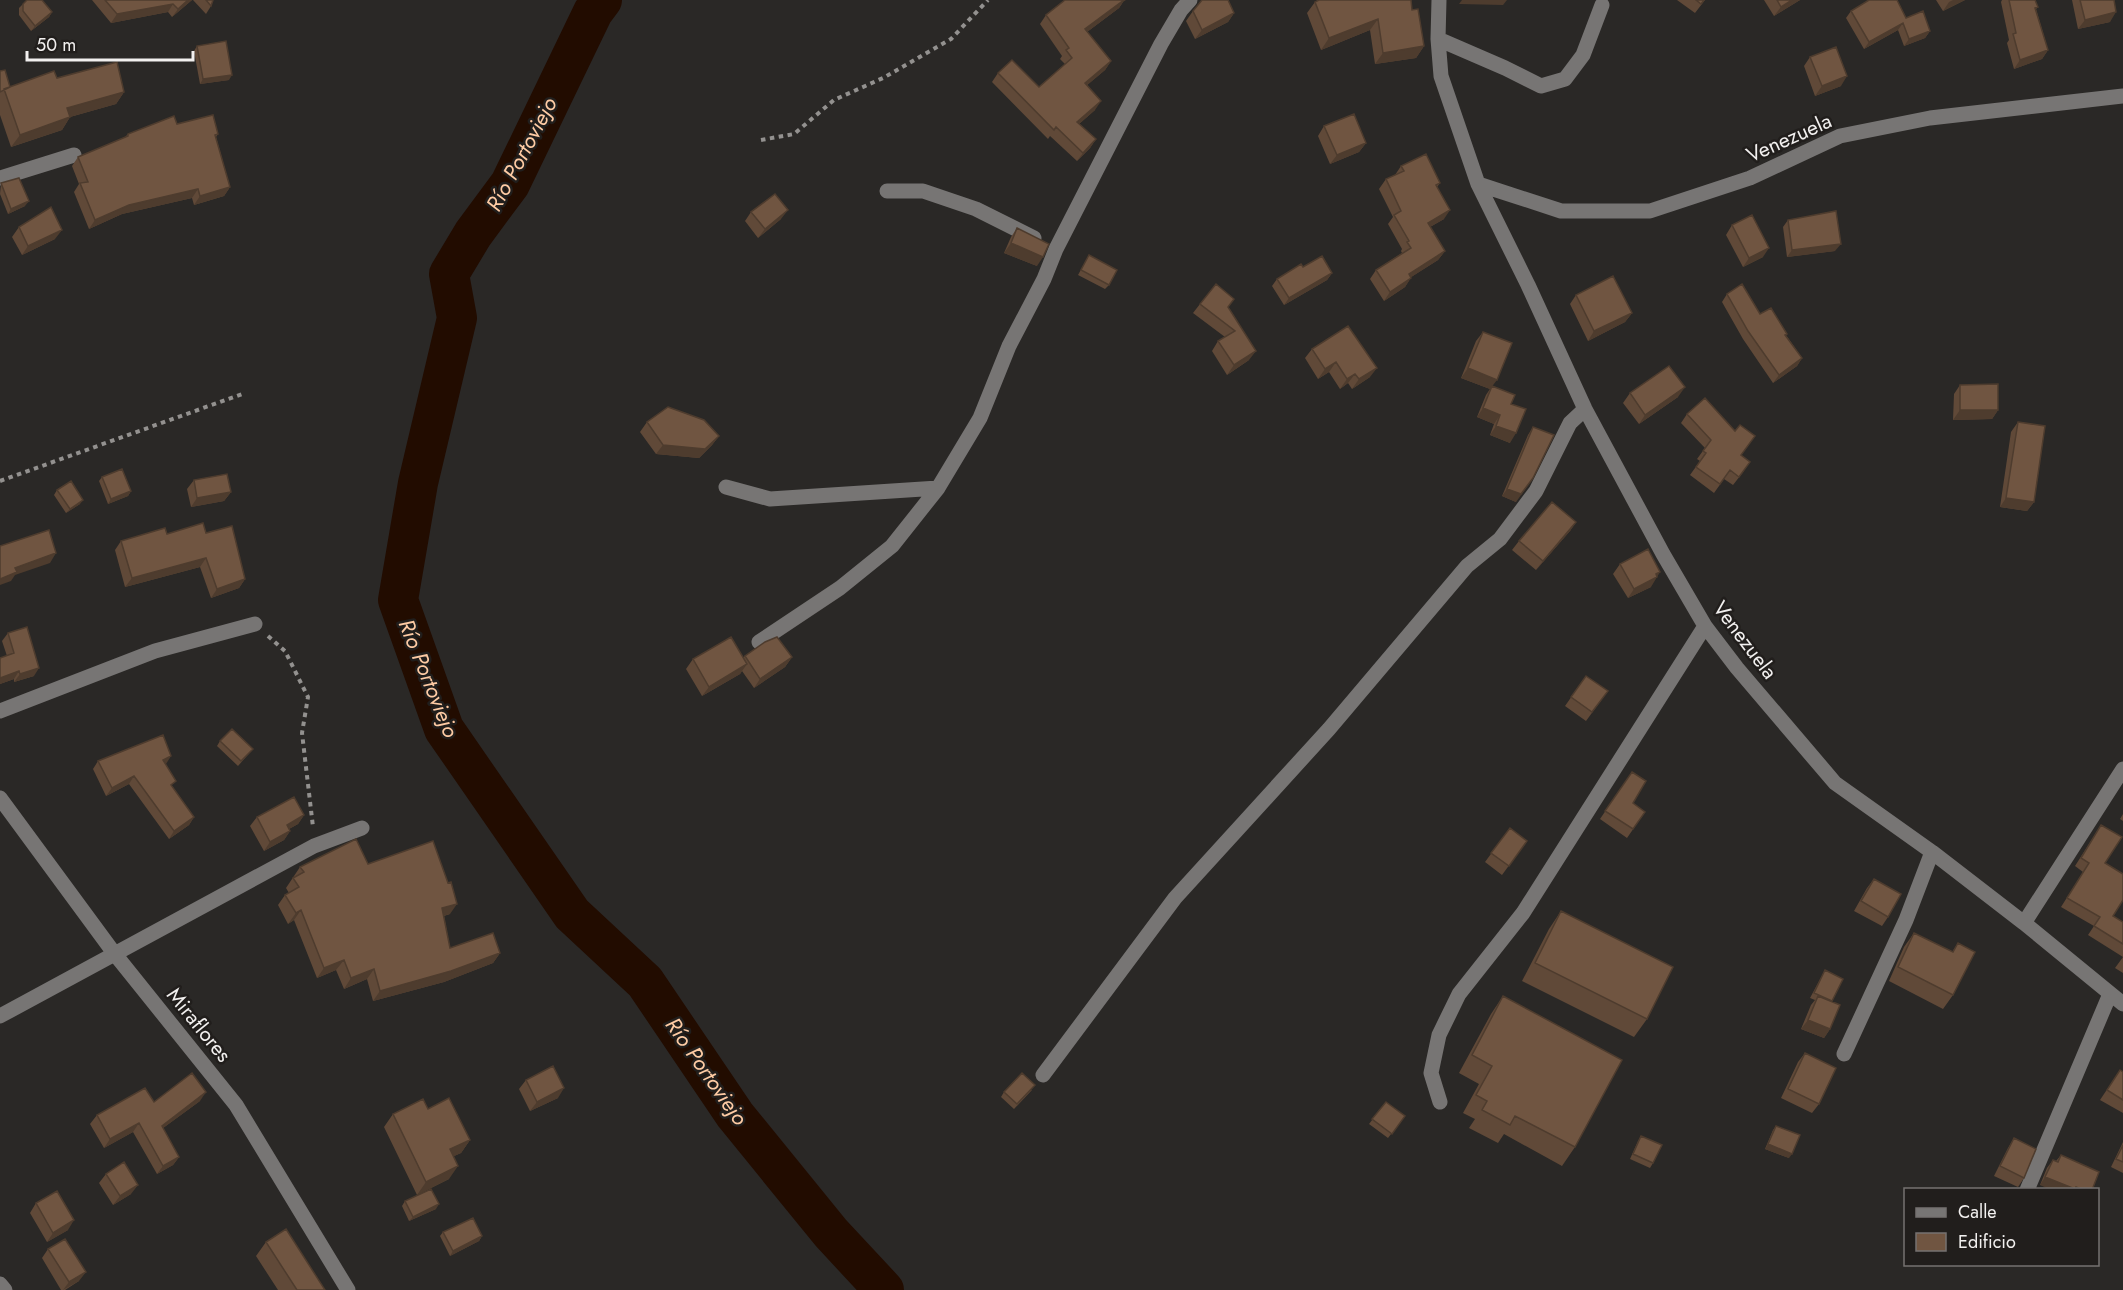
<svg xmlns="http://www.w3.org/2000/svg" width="2123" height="1290" viewBox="0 0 2123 1290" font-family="Jost,sans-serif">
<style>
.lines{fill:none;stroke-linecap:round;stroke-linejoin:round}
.river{stroke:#220c00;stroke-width:40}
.path{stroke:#93918f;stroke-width:4;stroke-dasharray:4.5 4.5;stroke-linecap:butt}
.minor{stroke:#777574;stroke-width:15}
.wall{fill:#604938}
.shaded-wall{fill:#4e3c2e}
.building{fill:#705541;stroke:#4e3c2e;stroke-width:1.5}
.labels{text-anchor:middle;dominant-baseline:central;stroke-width:5;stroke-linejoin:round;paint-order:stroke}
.street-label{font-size:21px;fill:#f2f0ef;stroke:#211e1c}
.water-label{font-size:22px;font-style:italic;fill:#fecba4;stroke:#211e1c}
</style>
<rect width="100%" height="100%" fill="#2a2826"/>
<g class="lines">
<path class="river" d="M 602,0 L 593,12 L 510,184 L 473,234 L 449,274 L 457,318 L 418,483 L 398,600 L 444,729 L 572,914 L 645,982 L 735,1115 L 831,1233 L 884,1290"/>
<path class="path" d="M 761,140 L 794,134 L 834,100 L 883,78 L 951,39 L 988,0
M 0,481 L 245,393
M 268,636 L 285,651 L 308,697 L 302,733 L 313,827"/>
<path class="minor" d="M 1439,0 L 1438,39 L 1441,76 L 1478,184 L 1528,285 L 1585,409 L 1663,554 L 1705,626 L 1737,668 L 1835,783 L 1932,852 L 2024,923 L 2123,1004
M 1438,39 L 1505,68 L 1541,86 L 1565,79 L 1583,55 L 1602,5
M 0,178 L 74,155
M 1478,184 L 1561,211 L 1650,211 L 1750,178 L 1840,136 L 1930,118 L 2123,96
M 887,191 L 923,191 L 976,209 L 1034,238
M 726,487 L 770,499 L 938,488
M 759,642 L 840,588 L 892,546 L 938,488 L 980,418 L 1009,346 L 1044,279 L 1056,249 L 1161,44 L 1181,10 L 1190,0
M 0,711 L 155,651 L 255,624
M 0,798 L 114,953 L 236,1105 L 348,1290
M 2024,923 L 2123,769
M 0,1016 L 314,846 L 362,828
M 1844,1054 L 1906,920 L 1932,852
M 1043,1075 L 1175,898 L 1329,729 L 1467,566 L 1500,539 L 1536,491 L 1570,423 L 1585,409
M 1440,1102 L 1431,1073 L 1439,1035 L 1459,994 L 1523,913 L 1705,626
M 2027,1190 L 2110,994
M 0,1284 L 5,1290"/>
</g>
<path class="wall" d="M 92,0 L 192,0 L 172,17 L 168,12 L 111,23 Z
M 193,0 L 213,0 L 211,6 L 206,14 Z
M 1677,0 L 1705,0 L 1695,13 Z
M 1764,0 L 1800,0 L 1774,16 Z
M 1936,0 L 1965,0 L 1943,11 Z
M 2002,0 L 2035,0 L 2038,7 L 2036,9 L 2048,50 L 2042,59 L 2014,69 L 2007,43 L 2009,40 L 2001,2 Z
M 2072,0 L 2114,0 L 2110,22 L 2078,29 Z
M 1123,2 L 1119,8 L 1087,32 L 1111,61 L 1105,70 L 1087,85 L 1095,110 L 1079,124 L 1096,139 L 1090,148 L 1077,161 L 1050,136 L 1048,139 L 992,82 L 998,73 L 1039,87 L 1065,64 L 1060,59 L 1062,56 L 1040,24 L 1046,15 Z
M 1315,2 L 1412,10 L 1424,46 L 1416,58 L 1375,64 L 1370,30 L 1321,50 L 1307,13 Z
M 23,4 L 52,12 L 49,17 L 31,31 L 19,15 L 19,8 Z
M 1193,11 L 1234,13 L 1228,22 L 1195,39 L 1186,21 Z
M 1851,11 L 1906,18 L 1930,31 L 1925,38 L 1904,46 L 1898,30 L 1864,49 L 1846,18 Z
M 197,46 L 229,80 L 200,84 L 194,51 Z
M 1810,57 L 1841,86 L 1815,96 L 1804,66 Z
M 0,71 L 10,87 L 57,78 L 124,92 L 116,104 L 70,117 L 62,130 L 11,147 L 0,115 Z
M 177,124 L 218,134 L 216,137 L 230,187 L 224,196 L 194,205 L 192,198 L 122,214 L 89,229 L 74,192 L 79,184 L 72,166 L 78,157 L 125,137 L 128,134 Z
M 1324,126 L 1366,143 L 1359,152 L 1330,164 L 1318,136 Z
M 1401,166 L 1440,183 L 1437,187 L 1444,219 L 1430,227 L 1445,251 L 1438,260 L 1411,277 L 1405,287 L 1384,301 L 1370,279 L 1376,270 L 1402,253 L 1401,251 L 1402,249 L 1388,224 L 1393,217 L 1379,189 L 1386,179 L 1395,175 Z
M 1,183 L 25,206 L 8,214 L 0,194 Z
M 751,212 L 781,219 L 758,238 L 745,221 Z
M 1788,220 L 1835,251 L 1787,257 L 1783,227 Z
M 1732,225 L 1763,257 L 1743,267 L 1726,235 Z
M 19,227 L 55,239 L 22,255 L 12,237 Z
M 1017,228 L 1037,266 L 1004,253 L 1011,237 Z
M 1089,255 L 1109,285 L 1105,289 L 1078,275 Z
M 1303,267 L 1332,273 L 1327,280 L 1284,305 L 1272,286 L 1277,279 Z
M 1727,294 L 1760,314 L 1787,334 L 1786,335 L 1802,358 L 1797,366 L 1773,383 L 1743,339 L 1722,302 Z
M 1576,295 L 1632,313 L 1625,322 L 1588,341 L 1570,304 Z
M 1234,299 L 1228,307 L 1249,360 L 1227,375 L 1212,351 L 1218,341 L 1225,337 L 1193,313 L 1200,304 Z
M 1483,332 L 1492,386 L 1511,404 L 1510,443 L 1490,435 L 1494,424 L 1477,417 L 1486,395 L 1490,389 L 1461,378 L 1476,341 Z
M 1312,349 L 1370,377 L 1352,389 L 1348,383 L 1340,389 L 1329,372 L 1318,379 L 1305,358 Z
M 1960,385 L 1998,410 L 1992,419 L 1953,420 L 1954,394 Z
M 1630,393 L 1678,397 L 1639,424 L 1623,403 Z
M 1687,414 L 1741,456 L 1744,471 L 1733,485 L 1724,479 L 1714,493 L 1690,475 L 1700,461 L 1697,459 L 1705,448 L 1681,423 Z
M 647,422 L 719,436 L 712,445 L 699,458 L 656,454 L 640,432 Z
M 2018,422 L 2034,502 L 2027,511 L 2000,507 L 2011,432 Z
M 1533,427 L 1516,502 L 1502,496 L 1528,435 Z
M 102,477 L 131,491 L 128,496 L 108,504 L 99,481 Z
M 194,480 L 231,492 L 224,501 L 191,507 L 187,489 Z
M 57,490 L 80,504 L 66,513 L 54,495 Z
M 1576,522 L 1570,531 L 1536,570 L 1512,550 L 1519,541 Z
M 206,533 L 245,579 L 239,588 L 211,598 L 200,567 L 125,587 L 115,550 L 121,541 L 167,534 Z
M 1620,564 L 1651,587 L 1628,598 L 1613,574 Z
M 8,633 L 34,676 L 14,682 L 14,679 L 0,684 L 0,658 L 7,656 L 2,641 Z
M 745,656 L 792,657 L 785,667 L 754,688 L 742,671 L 740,674 L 702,696 L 686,669 L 693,659 L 743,658 Z
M 1586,676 L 1608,691 L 1586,721 L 1565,706 Z
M 220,741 L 253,749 L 238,766 L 217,746 Z
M 98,761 L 165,764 L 172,786 L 194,817 L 189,825 L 169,839 L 129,784 L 106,796 L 93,769 Z
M 1632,772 L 1633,803 L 1645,812 L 1627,838 L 1600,819 Z
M 2123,814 L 2123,821 L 2120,819 Z
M 304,815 L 298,824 L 289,829 L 290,831 L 284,840 L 264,851 L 250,826 L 257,817 Z
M 2101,825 L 2105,863 L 2113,916 L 2123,922 L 2123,973 L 2115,968 L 2123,957 L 2088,935 L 2094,926 L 2061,907 L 2083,872 L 2075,866 Z
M 1510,828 L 1527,841 L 1502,875 L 1485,862 Z
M 368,864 L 450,914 L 444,916 L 450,948 L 500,953 L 493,963 L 444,982 L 373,1001 L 367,979 L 344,989 L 336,970 L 317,978 L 294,920 L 288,924 L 278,905 L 285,895 L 289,893 L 286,888 L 300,867 Z
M 1874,879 L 1888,917 L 1882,926 L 1854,911 L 1867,888 Z
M 1561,911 L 1647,1019 L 1634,1037 L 1522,981 L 1549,929 Z
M 1914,933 L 1952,952 L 1958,943 L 1953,995 L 1943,1009 L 1889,981 L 1904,947 Z
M 1825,970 L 1832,1001 L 1830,1029 L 1824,1038 L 1801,1029 L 1811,1005 L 1815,1000 L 1810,998 Z
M 1503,996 L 1575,1147 L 1562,1166 L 1504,1134 L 1498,1143 L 1469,1128 L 1475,1119 L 1463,1113 L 1479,1084 L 1459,1073 L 1491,1014 Z
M 1805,1053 L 1819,1104 L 1812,1113 L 1781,1098 L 1798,1062 Z
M 2120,1070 L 2123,1072 L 2123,1113 L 2100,1100 Z
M 526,1080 L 558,1098 L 530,1111 L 519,1089 Z
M 1032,1090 L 1014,1109 L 1001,1097 L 1004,1092 Z
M 200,1101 L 163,1128 L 179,1157 L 173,1165 L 157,1174 L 133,1132 L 104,1148 L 90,1124 L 97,1115 Z
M 1386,1102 L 1405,1116 L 1388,1138 L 1369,1124 Z
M 428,1109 L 470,1140 L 461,1153 L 454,1156 L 449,1179 L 417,1195 L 384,1127 L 393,1114 Z
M 1776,1126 L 1789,1158 L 1765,1149 L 1773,1130 Z
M 1641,1136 L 1653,1163 L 1650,1168 L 1630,1159 L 1638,1141 Z
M 2014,1138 L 2024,1178 L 2018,1187 L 1994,1176 L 2008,1148 Z
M 2123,1142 L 2123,1173 L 2111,1167 Z
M 2061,1155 L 2092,1190 L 2040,1185 L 2047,1168 L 2053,1160 L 2056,1161 Z
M 106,1174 L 131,1194 L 113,1205 L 99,1183 Z
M 405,1201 L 436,1209 L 409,1221 L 402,1206 Z
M 36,1203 L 68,1230 L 47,1242 L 30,1213 Z
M 443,1232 L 482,1236 L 479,1241 L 450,1256 L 440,1236 Z
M 266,1242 L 325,1290 L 278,1290 L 256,1256 Z
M 48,1249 L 79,1281 L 65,1290 L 61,1290 L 42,1258 Z"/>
<path class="shaded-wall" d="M 188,0 L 192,0 L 172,17 L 178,9 Z
M 1121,0 L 1126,0 L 1123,2 L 1119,8 L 1079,38 L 1085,29 Z
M 1462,0 L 1507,0 L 1503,5 L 1459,4 Z
M 1792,0 L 1800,0 L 1774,16 L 1781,7 Z
M 1953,0 L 1965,0 L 1943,11 L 1949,2 Z
M 173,4 L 168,12 L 111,23 L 117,14 Z
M 52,12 L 49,17 L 31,31 L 35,26 Z
M 2116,12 L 2110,22 L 2078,29 L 2085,20 Z
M 1234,13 L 1228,22 L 1195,39 L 1202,30 Z
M 1378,19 L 1370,30 L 1321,50 L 1329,38 Z
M 1903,23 L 1898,30 L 1864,49 L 1869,42 Z
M 1930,31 L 1925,38 L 1904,46 L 1909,39 Z
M 1424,46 L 1416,58 L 1375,64 L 1383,53 Z
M 2048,50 L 2042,59 L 2014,69 L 2020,60 Z
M 1111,61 L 1105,70 L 1079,92 L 1085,83 Z
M 232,75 L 229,80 L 200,84 L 203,79 Z
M 1847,76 L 1841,86 L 1815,96 L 1822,86 Z
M 124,92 L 116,104 L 59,120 L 67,108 Z
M 1101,101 L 1095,110 L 1071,131 L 1077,122 Z
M 70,117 L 62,130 L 11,147 L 20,135 Z
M 1096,139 L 1090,148 L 1077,161 L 1083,153 Z
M 1366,143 L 1359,152 L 1330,164 L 1337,155 Z
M 230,187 L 224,196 L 194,205 L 200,196 Z
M 198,189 L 192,198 L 122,214 L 89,229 L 95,220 L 129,205 Z
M 29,201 L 25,206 L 8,214 L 11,209 Z
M 788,210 L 781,219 L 758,238 L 765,229 Z
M 1450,210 L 1444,219 L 1421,232 L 1428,223 Z
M 62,230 L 55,239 L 22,255 L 28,246 Z
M 1011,243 L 1043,257 L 1037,266 L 1004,253 Z
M 1841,244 L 1835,251 L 1787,257 L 1792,250 Z
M 1769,248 L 1763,257 L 1743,267 L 1749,258 Z
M 1445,251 L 1438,260 L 1402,283 L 1409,274 Z
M 1332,273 L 1327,280 L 1284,305 L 1289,298 Z
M 1411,278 L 1405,287 L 1384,301 L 1390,292 Z
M 1632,313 L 1625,322 L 1588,341 L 1594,331 Z
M 1256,351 L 1249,360 L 1227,375 L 1234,365 Z
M 1802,358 L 1797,366 L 1773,383 L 1779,375 Z
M 1336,362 L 1329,372 L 1318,379 L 1325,369 Z
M 1377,368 L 1370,377 L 1352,389 L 1359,379 Z
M 1468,368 L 1497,380 L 1490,389 L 1461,378 Z
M 1355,374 L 1348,383 L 1340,389 L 1347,379 Z
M 1685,387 L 1678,397 L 1639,424 L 1645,415 Z
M 1483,408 L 1500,415 L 1494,424 L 1477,417 Z
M 1960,410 L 1998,410 L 1992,419 L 1953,420 Z
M 1496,426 L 1516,433 L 1510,443 L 1490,435 Z
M 719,436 L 712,445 L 699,458 L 656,454 L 663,445 Z
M 1533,478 L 1516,502 L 1502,496 L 1507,489 Z
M 131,491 L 128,496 L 108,504 L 111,499 Z
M 231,492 L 224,501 L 191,507 L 197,498 Z
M 2006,498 L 2034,502 L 2027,511 L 2000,507 Z
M 83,500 L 80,504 L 66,513 L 70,509 Z
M 1576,522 L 1570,531 L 1536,570 L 1543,561 Z
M 56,553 L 50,563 L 15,575 L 11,581 L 0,585 L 0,579 L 15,568 Z
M 206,558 L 200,567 L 125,587 L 132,578 Z
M 1660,572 L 1651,587 L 1628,598 L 1634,589 Z
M 245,579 L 239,588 L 211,598 L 217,589 Z
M 792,657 L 785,667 L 754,688 L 760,679 Z
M 747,664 L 740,674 L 702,696 L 709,687 Z
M 39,668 L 34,676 L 14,682 L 20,674 Z
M 19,671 L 14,679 L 0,684 L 0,678 Z
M 171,756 L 166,764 L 163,760 Z
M 134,776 L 129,784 L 106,796 L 112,788 Z
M 304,815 L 298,824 L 280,834 L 287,825 Z
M 194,817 L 189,825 L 169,839 L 174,831 Z
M 290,831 L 284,840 L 264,851 L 270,842 Z
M 457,904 L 450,914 L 435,918 L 442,908 Z
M 301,910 L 294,920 L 288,924 L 296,913 Z
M 500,953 L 493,963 L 444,982 L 373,1001 L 380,991 Z
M 344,960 L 336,970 L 317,978 L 324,968 Z
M 374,969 L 367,979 L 344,989 L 351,978 Z
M 1808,1020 L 1830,1029 L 1824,1038 L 1801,1029 Z
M 564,1088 L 558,1098 L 530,1111 L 537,1102 Z
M 206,1092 L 200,1101 L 155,1134 L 162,1126 Z
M 139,1123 L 133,1132 L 104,1148 L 110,1139 Z
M 470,1140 L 461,1153 L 441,1162 L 450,1149 Z
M 1768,1144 L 1792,1154 L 1789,1158 L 1765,1149 Z
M 179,1157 L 173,1165 L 157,1174 L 163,1166 Z
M 458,1166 L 449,1179 L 417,1195 L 426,1182 Z
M 2045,1177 L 2076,1187 L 2083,1190 L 2051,1190 L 2040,1185 Z
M 138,1185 L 131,1194 L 113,1205 L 120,1196 Z
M 439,1204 L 436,1209 L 409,1221 L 413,1217 Z
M 74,1220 L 68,1230 L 47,1242 L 53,1233 Z
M 482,1236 L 479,1241 L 450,1256 L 453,1251 Z
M 86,1272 L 79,1281 L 63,1290 L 69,1282 Z"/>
<path class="building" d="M 27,0 L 42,0 L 52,12 L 35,26 L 23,11 L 23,4 Z
M 105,0 L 188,0 L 178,9 L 173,4 L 117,14 Z
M 206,0 L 213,0 L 211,6 Z
M 1065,0 L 1124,0 L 1085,29 L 1111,61 L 1085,83 L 1101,101 L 1077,122 L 1096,139 L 1083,153 L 1056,127 L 1054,130 L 998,73 L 1012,60 L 1039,87 L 1072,58 L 1066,50 L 1069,48 L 1046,15 Z
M 1202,0 L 1228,0 L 1234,13 L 1202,30 L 1193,11 Z
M 1319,0 L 1411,0 L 1412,10 L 1418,9 L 1424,46 L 1383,53 L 1378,19 L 1329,38 L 1315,2 Z
M 1696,0 L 1704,0 L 1701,4 Z
M 1777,0 L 1792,0 L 1781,7 Z
M 1869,0 L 1897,0 L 1906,18 L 1923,11 L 1930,31 L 1909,39 L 1903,23 L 1869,42 L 1851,11 Z
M 2009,0 L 2035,0 L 2038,7 L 2035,8 L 2048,50 L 2020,60 L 2013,34 L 2016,33 Z
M 2080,0 L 2114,0 L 2116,12 L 2085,20 Z
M 226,41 L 232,75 L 203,79 L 197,46 Z
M 1836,47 L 1847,76 L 1822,86 L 1810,57 Z
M 117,62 L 124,92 L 67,108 L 70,117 L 20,135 L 4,89 L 54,71 L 57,78 Z
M 5,70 L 10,87 L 0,92 L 0,71 Z
M 1354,114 L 1366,143 L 1337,155 L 1324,126 Z
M 213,115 L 218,134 L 215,135 L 230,187 L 200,196 L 198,189 L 129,205 L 95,220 L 80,183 L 88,182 L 78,157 L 128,136 L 128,134 L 174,116 L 177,124 Z
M 1426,154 L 1440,183 L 1436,185 L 1450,210 L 1428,223 L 1445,251 L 1409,274 L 1411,278 L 1390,292 L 1376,270 L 1411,248 L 1407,242 L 1409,241 L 1394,215 L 1401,211 L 1386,179 L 1404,171 L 1401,166 Z
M 19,178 L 29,201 L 11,209 L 1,183 Z
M 775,194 L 788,210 L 765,229 L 751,212 Z
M 51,207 L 62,230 L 28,246 L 19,227 Z
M 1836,211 L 1841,244 L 1792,250 L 1788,220 Z
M 1752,215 L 1769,248 L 1749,258 L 1732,225 Z
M 1017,228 L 1049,244 L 1043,257 L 1011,243 Z
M 1089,255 L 1117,270 L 1109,285 L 1081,270 Z
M 1322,256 L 1332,273 L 1289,298 L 1277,279 L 1301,264 L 1303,267 Z
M 1613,276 L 1632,313 L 1594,331 L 1576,295 Z
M 1216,284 L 1234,299 L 1228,307 L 1256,351 L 1234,365 L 1218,341 L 1235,331 L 1200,304 Z
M 1742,284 L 1760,314 L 1771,308 L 1787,334 L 1785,335 L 1802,358 L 1779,375 L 1748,331 L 1727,294 Z
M 1348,326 L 1377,368 L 1359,379 L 1355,374 L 1347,379 L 1336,362 L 1325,369 L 1312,349 Z
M 1483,332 L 1512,343 L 1497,380 L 1468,368 Z
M 1669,366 L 1685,387 L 1645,415 L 1630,393 Z
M 1998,384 L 1998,410 L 1960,410 L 1960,385 Z
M 1492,386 L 1515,395 L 1511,404 L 1526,409 L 1516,433 L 1496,426 L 1500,415 L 1483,408 Z
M 1705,398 L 1735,431 L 1740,425 L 1755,436 L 1741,455 L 1750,462 L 1739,477 L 1730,470 L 1720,484 L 1696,467 L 1706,453 L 1703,451 L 1711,440 L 1687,414 Z
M 668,407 L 704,420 L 719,436 L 705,449 L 663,445 L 647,422 Z
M 2018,422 L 2045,426 L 2034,502 L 2006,498 Z
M 1533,427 L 1554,435 L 1533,478 L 1521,494 L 1507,489 Z
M 122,469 L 131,491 L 111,499 L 102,477 Z
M 227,474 L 231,492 L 197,498 L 194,480 Z
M 71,481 L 83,500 L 70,509 L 57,490 Z
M 1552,502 L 1576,522 L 1543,561 L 1519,541 Z
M 203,523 L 206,533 L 232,526 L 245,579 L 217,589 L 206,558 L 132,578 L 121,541 L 165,528 L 167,534 Z
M 49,530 L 56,553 L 15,568 L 17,572 L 0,579 L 0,546 Z
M 1648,549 L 1660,572 L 1656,574 L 1657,577 L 1634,589 L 1620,564 Z
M 27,627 L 39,668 L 20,674 L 19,671 L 0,678 L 0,658 L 14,653 L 8,633 Z
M 731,637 L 747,664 L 709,687 L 693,659 Z
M 777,637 L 792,657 L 760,679 L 745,656 L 765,642 Z
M 1586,676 L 1608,691 L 1592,712 L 1571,697 Z
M 232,729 L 253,749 L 241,761 L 220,741 Z
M 163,735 L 171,756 L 163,760 L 176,781 L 171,785 L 194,817 L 174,831 L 134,776 L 112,788 L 98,761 Z
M 1632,772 L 1646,781 L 1633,803 L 1645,812 L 1633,829 L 1605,811 Z
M 294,797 L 304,815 L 287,825 L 290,831 L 270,842 L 257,817 Z
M 2101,825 L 2122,837 L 2105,863 L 2123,874 L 2123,900 L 2113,916 L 2123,922 L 2123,944 L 2094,926 L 2100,917 L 2067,898 L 2089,863 L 2081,858 Z
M 1510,828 L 1527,841 L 1509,866 L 1491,853 Z
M 356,839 L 368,864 L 433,841 L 448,883 L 451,882 L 457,904 L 442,908 L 450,948 L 493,933 L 500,953 L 451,971 L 380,991 L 374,969 L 351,978 L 344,960 L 324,968 L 301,910 L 296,913 L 285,895 L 299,887 L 293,878 L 304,872 L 300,867 Z
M 1874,879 L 1901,894 L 1888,917 L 1861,901 Z
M 1561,911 L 1673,967 L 1647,1019 L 1535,963 Z
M 1914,933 L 1953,952 L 1958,943 L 1975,952 L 1953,995 L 1898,967 Z
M 1825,970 L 1843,979 L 1832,1001 L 1814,993 Z
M 1503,996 L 1622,1060 L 1575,1147 L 1515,1116 L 1510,1125 L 1482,1110 L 1487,1101 L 1476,1095 L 1492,1066 L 1472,1055 Z
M 1818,996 L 1840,1005 L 1830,1029 L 1808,1020 Z
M 1805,1053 L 1836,1068 L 1819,1104 L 1788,1089 Z
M 553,1066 L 564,1088 L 537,1102 L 526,1080 Z
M 2120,1070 L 2123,1072 L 2123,1100 L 2107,1090 Z
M 192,1073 L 206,1092 L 162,1126 L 179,1157 L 163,1166 L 139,1123 L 110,1139 L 97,1115 L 145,1088 L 154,1102 Z
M 1022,1073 L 1035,1085 L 1017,1104 L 1004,1092 Z
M 449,1098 L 470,1140 L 450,1149 L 458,1166 L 426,1182 L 393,1114 L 423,1099 L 428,1109 Z
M 1386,1102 L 1405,1116 L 1392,1134 L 1372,1119 Z
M 1776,1126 L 1800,1135 L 1792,1154 L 1768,1144 Z
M 1641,1136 L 1662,1145 L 1653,1163 L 1633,1154 Z
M 2014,1138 L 2036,1149 L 2024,1178 L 2000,1166 Z
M 2123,1145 L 2123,1162 L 2116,1159 Z
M 2061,1155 L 2099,1172 L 2092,1190 L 2083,1190 L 2076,1187 L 2075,1189 L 2045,1177 L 2053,1160 L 2058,1162 Z
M 124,1162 L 138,1185 L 120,1196 L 106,1174 Z
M 431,1189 L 439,1204 L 413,1217 L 405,1201 Z
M 57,1191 L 74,1220 L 53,1233 L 36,1203 Z
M 473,1218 L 482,1236 L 453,1251 L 443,1232 Z
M 286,1229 L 325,1290 L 297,1290 L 266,1242 Z
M 65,1239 L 86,1272 L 69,1282 L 48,1249 Z"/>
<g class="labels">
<g class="street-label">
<text transform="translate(1789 138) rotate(-24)">Venezuela</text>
<text transform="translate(1745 640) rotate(53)">Venezuela</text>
<text transform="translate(199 1025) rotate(51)">Miraflores</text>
</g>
<g class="water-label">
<text transform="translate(521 154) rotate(-62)">Río Portoviejo</text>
<text transform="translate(429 678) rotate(68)">Río Portoviejo</text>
<text transform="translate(707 1071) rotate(55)">Río Portoviejo</text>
</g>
</g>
<rect x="1904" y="1188" width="195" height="78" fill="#211e1c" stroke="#757270" stroke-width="1.5"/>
<rect x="1916" y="1208" width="30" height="9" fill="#777574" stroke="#757270" stroke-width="1.5"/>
<text x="1958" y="1218" font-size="18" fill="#f2f0ef">Calle</text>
<rect x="1916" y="1233" width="30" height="18" fill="#705541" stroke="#757270" stroke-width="1.5"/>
<text x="1958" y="1248" font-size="18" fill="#f2f0ef">Edificio</text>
<path d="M27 51v9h166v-9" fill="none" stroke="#f2f0ef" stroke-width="3"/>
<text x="36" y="51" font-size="18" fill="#f2f0ef" stroke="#211e1c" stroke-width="4.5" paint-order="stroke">50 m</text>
</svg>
